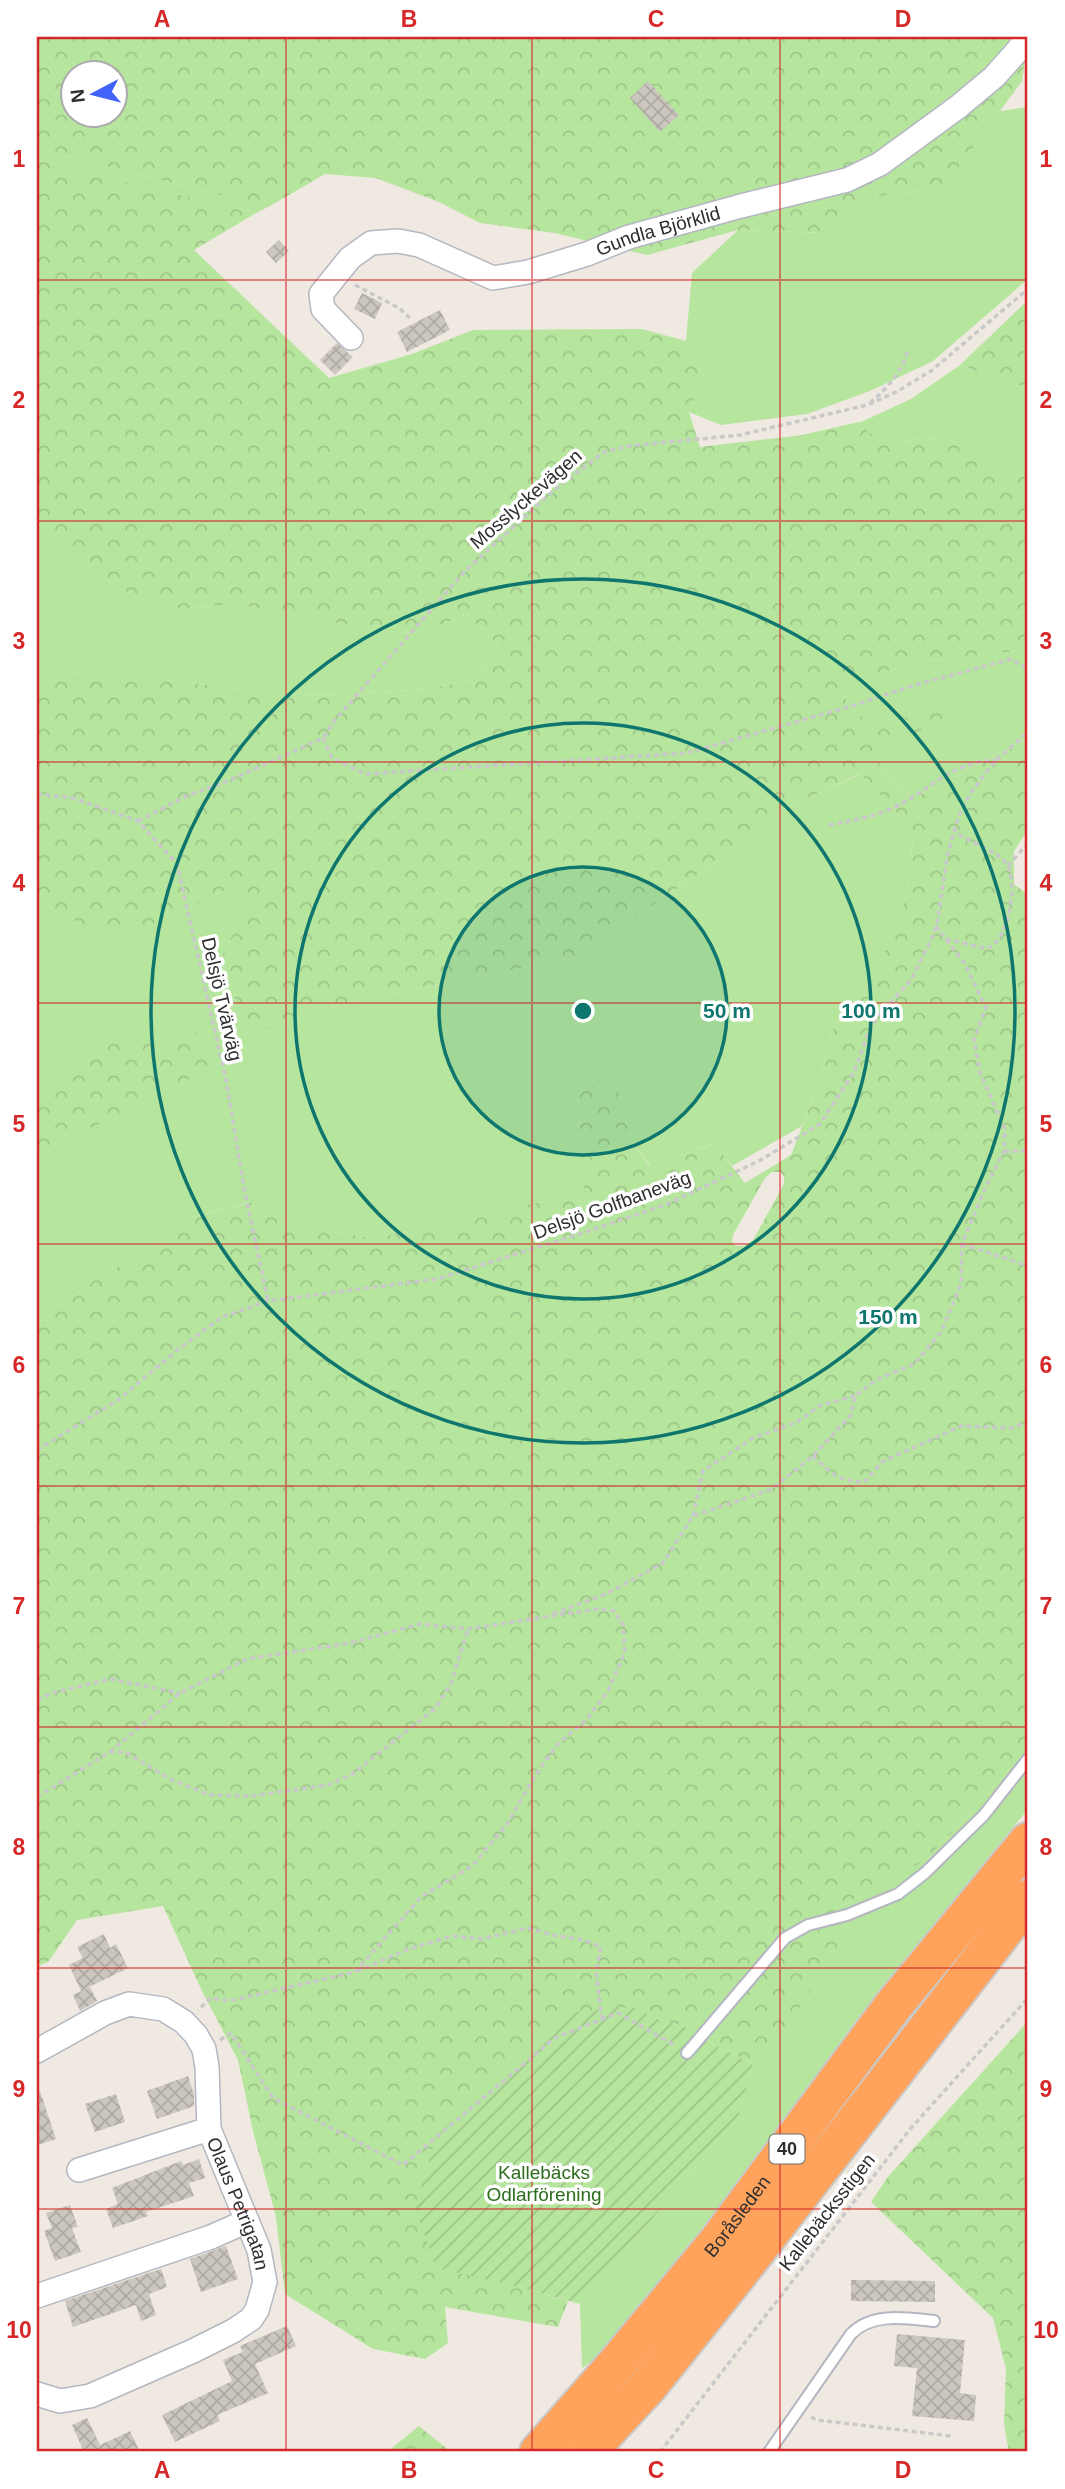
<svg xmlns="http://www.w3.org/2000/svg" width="1065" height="2489" viewBox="0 0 1065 2489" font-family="Helvetica,sans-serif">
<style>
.grass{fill:#b6e59e}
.forest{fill:url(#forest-crowns);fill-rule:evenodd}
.garden{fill:url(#garden-furrows)}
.building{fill:url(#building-cross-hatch)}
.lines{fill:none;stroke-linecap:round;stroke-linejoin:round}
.lane-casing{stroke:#b4b7c1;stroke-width:14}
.street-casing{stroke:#b4b7c1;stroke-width:26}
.highway-casing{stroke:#c9c9c9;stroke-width:42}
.path{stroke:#c9c9c9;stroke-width:3.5;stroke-dasharray:5 3.5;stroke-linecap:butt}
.lane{stroke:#fff;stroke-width:10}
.street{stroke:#fff;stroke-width:23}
.highway{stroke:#ffa35c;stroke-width:38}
.grid{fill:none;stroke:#d62828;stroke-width:2;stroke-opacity:0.55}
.ring{fill:none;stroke:#0f766e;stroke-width:3.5}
.labels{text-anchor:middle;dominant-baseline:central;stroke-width:7;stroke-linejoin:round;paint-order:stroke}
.shield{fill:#fff;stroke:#6d6d6d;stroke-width:2}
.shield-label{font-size:18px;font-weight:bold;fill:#2e2e2e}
.street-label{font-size:19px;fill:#2e2e2e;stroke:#fff}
.park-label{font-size:19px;fill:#2c6e1b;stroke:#fff}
.centre{fill:#0f766e;stroke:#fff;stroke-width:3.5}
.ring-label{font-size:21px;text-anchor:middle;font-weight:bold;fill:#0f766e;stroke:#fff;stroke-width:7;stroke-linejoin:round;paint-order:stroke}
.neatline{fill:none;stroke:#d62828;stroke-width:2.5}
.grid-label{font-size:23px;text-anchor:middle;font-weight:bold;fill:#d62828}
</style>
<defs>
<pattern id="forest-crowns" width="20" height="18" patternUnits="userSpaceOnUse" patternTransform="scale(1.75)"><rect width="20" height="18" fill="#b6e59e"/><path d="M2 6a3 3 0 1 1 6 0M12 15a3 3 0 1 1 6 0" fill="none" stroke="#9dc588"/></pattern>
<pattern id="garden-furrows" width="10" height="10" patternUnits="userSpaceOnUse" patternTransform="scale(1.75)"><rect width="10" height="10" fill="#b6e59e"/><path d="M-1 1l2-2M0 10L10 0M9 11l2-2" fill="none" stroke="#9dc588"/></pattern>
<pattern id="building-cross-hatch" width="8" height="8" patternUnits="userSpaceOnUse" patternTransform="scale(1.75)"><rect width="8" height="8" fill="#cbc7bf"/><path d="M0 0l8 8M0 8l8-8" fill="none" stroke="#afaba4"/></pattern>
</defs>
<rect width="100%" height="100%" fill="#efe9e1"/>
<path class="grass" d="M 1028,107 L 1028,279 L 933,361 L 870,391 L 807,414 L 721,425 L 689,412 L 704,376 L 686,341 L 692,273 L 738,230 L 824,233 L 864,198 L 944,188 L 1000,111 Z
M 37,149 L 268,207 L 256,213 L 37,160 Z
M 960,365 L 1012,384 L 1028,387 L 1028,477 C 1017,474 1002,472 991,467 C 973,458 967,443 945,439 C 913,435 882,454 859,423 L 911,399 Z
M 37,538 L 58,542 L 115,586 L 164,610 L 235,604 L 389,633 L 425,632 L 467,614 L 501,649 L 473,680 L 428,689 L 350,694 L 291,695 L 91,671 L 37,677 Z
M 1028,650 L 1028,738 L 913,798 L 877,769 L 883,753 L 947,715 L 934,704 L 887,726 L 862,717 L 841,694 L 848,680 L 934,660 Z
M 861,774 L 893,807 L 913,836 L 908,891 L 876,974 L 833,1028 L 819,1083 L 802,1126 L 732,1166 L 713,1144 L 650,1166 L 632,1142 L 616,1085 L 578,1100 L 585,1194 L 535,1203 L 451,1225 L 371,1238 L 291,1225 L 249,1202 L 187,1219 L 146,1257 L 108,1270 L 37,1323 L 37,900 L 79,923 L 170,918 L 232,887 L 245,910 L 222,956 L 246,1036 L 341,1004 L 597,953 L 650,907 L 713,865 L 786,808 Z
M 1028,1750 L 1028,1809 L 855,2022 L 699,2235 L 598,2357 L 582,2368 L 580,2304 L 739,2116 L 753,2064 L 774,2047 L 834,1910 L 926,1860 Z"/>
<path class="forest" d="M 37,37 L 1028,37 L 1028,40 L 1022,81 L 944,188 L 864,198 L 824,233 L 738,230 L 647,255 L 554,233 L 480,223 L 439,202 L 376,178 L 325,174 L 268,207 L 37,149 ZM 74,74 L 116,74 L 116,116 L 74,116 Z
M 37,160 L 256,213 L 194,250 L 329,378 L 412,354 L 473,330 L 642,329 L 686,341 L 704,376 L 689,412 L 700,447 L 802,435 L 859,422 C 882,454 913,435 945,439 C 967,443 973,458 991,467 C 1002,472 1017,474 1028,477 L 1028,650 L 934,660 L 849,680 L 841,694 L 862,717 L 887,726 L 934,704 L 948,715 L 883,753 L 878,770 L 913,798 L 1028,738 L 1028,830 L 1014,851 L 1014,884 L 1028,895 L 1028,1750 L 926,1860 L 834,1910 L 837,1948 L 774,2048 L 753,2064 L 712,2044 L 686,2027 L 658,2019 L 632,2007 L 519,2287 L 568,2301 L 558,2327 L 445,2307 L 448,2343 L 425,2359 L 373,2349 L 285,2294 L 276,2217 L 253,2131 L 238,2060 L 202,1991 L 163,1906 L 77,1920 L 49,1961 L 37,1967 L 37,1323 L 108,1270 L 146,1257 L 187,1219 L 250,1202 L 291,1225 L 371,1238 L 451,1225 L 535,1203 L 584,1194 L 578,1099 L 588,1079 L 616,1084 L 632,1142 L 649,1166 L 714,1144 L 745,1183 L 791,1155 L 819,1083 L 833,1028 L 876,974 L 908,891 L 913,836 L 893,807 L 860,774 L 786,808 L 713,865 L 650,907 L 597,953 L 341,1004 L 246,1037 L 222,956 L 245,910 L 232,887 L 170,918 L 115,935 L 79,923 L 37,900 L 37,677 L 91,671 L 291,695 L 350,694 L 428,689 L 473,680 L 501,649 L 467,614 L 425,632 L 389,633 L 235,604 L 164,610 L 115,586 L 58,542 L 37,538 ZM 772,1172 L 780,1172 L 784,1176 L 784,1184 L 753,1240 L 744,1246 L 736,1246 L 732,1241 L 733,1235 L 765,1178 Z
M 1028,300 L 1028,387 L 1012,384 L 960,365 Z
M 203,1032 L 210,1068 L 37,1155 L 37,1096 L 108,1034 L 148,1041 Z
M 1028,2021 L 1028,2452 L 1009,2452 L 1004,2424 L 1006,2369 L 993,2318 L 871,2202 L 887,2178 Z
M 419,2426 L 451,2452 L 387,2452 Z"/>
<path class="garden" d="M 632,2007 L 658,2019 L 686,2027 L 712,2044 L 753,2064 L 739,2116 L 580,2304 L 519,2287 L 436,2268 L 415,2207 L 437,2135 L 575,2012 Z"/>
<path class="building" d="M 648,81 L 679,115 L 660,132 L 630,98 Z
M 279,240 L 289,251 L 276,263 L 266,252 Z
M 362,293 L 382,303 L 375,319 L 354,309 Z
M 440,310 L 450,330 L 407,352 L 397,332 Z
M 337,343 L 353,357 L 335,375 L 320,360 Z
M 104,1934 L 110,1948 L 116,1944 L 128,1968 L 81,1991 L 69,1965 L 83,1958 L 77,1947 Z
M 90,1987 L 97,2001 L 80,2011 L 73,1995 Z
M 188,2076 L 194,2094 L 194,2106 L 157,2119 L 147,2091 Z
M 37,2091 L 40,2091 L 56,2139 L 37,2145 Z
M 116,2094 L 125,2122 L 95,2132 L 85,2104 Z
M 199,2159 L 205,2178 L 189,2183 L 194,2196 L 146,2212 L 148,2216 L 113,2228 L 106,2209 L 118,2204 L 112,2188 L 181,2161 L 183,2165 Z
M 70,2205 L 78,2227 L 72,2228 L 81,2252 L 55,2261 L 44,2231 L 52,2228 L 46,2213 Z
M 226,2246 L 238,2279 L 201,2292 L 190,2259 Z
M 161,2269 L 167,2287 L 149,2294 L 156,2315 L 141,2321 L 136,2305 L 73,2327 L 65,2301 Z
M 851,2280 L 935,2281 L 935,2302 L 851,2301 Z
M 287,2326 L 296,2346 L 255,2364 L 268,2393 L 217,2415 L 220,2421 L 175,2442 L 162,2415 L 232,2381 L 223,2360 L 243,2352 L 240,2346 Z
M 897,2334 L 965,2340 L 960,2393 L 976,2395 L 974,2421 L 912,2416 L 917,2368 L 894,2366 Z
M 87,2418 L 100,2445 L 130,2431 L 140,2452 L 84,2452 L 72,2425 Z"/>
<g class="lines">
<g class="lane-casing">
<path id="lane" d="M 687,2053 L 785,1938 L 808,1925 L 847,1915 L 898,1894 L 925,1873 L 984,1815 L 1028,1759
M 769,2452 L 851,2334 C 872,2312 906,2318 934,2321"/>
</g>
<g class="street-casing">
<g id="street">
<path id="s1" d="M 351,338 L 323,309 L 321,294 L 350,258 L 371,243 L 398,241 L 419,245 L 493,278 L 528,272 L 587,254 L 629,237 L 741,206 L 847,180 L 880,164 L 958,107 L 994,77 L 1019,49 L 1026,37"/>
<path id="s2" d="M 37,2051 L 105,2013 L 129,2004 L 163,2009 L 184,2022 L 196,2035 L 204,2049 L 207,2067 L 209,2129 L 259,2250 L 265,2282 L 257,2310 L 251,2319 L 233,2331 L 193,2351 L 90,2396 L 60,2401 L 37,2394"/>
<path d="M 79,2170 L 209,2129"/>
<path d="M 37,2296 L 211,2237 L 245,2222"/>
</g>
</g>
<g class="highway-casing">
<g id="highway">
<path id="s3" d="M 539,2452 L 619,2361 L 717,2243 L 893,2006 L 1028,1842"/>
<path d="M 587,2452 L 649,2385 L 741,2270 L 1028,1899"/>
</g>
</g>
<path class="path" d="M 355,285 L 399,308 L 412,320
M 870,403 C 888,387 903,372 908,348
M 323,738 L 332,758 L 365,774 L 687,753 L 855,705 L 915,685 L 1011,659 L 1028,669
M 37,794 L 73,798 L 138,821 L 177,864 L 226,1080 L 245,1193 L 268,1301
M 138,821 L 189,795 L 228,781 L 323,738 L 335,720 L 465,571 L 555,489 L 604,452 L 628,446 L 740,435 L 867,405 L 896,392 L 931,371 L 1028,289
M 829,825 C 849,821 870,818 888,810 C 929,793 949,761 997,760
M 1008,866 L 1028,843
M 946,939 C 953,940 985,949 988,948 C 1009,940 1019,881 1006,863 C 995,849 970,843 955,832
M 1004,1151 L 1028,1151
M 962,1244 L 1022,1264 L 1028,1254
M 37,1450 L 118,1400 L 180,1348 L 222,1317 L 268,1301 L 437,1279 L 592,1230 L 665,1205 L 759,1161 L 820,1124 L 854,1072 L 869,1031 L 880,1014 L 911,980 L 932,938 L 937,924 L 948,852 L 959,815 L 970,794 L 994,762 L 1028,732
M 813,1456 C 832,1474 837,1481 864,1482 L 882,1462 L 961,1426 L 1012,1428 L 1028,1421
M 693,1516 L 703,1471 L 753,1438 L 797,1422 L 821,1405 L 855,1396
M 553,1614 L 606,1594 L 663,1563 L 693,1516 L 770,1490 L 813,1456 L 851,1415 L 855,1396 L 876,1380 L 914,1364 L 941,1332 L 961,1284 L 962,1244 L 984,1191 L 1004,1151 L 1005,1129 L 980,1073 L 974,1039 L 986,1008 L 965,964 L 936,926
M 37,1700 L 52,1693 L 110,1679 L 180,1693
M 110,1752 L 180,1693 L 247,1659 L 350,1643 L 420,1624 L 468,1629 L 597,1609 L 614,1611 L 623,1625 L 625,1652 L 608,1691 L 587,1719 L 557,1745 L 536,1774 L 507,1824 L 472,1866 L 421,1897 L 355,1972 L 229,2001 L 211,1998 L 198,2010
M 37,1797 L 110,1752 L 125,1752 L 170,1779 L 209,1795 L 251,1796 L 328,1785 L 351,1775 L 436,1708 L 451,1683 L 468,1629
M 357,1971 L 409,1949 L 452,1936 L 482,1939 L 527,1928 L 557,1936 L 584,1940 L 601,1947 L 596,1972 L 602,2019
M 220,2040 L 231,2033 L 273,2098 L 403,2165 L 556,2037 L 618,2013 L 676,2046
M 811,2417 L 817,2420 L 951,2436
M 660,2452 L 911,2128 L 1028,1998"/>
<use href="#lane" class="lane"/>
<use href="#street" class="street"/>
<use href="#highway" class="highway"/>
</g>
<path class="grid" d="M 286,37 L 286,2452M 532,37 L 532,2452M 780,37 L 780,2452M 37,280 L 1028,280M 37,521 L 1028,521M 37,762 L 1028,762M 37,1003 L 1028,1003M 37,1244 L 1028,1244M 37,1486 L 1028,1486M 37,1727 L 1028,1727M 37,1968 L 1028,1968M 37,2209 L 1028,2209"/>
<circle cx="583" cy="1011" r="144" fill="#0f766e" fill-opacity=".12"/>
<g class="ring">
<circle cx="583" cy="1011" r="144"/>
<circle cx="583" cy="1011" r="288"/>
<circle cx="583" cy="1011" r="432"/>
</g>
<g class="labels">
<rect class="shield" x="769.5" y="2134.5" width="35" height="29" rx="5"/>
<g class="shield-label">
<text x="787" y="2149">40</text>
</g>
<g class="street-label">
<text stroke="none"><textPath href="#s1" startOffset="429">Gundla Björklid</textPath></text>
<text transform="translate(526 499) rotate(-41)">Mosslyckevägen</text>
<text transform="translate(222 999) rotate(77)">Delsjö Tvärväg</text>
<text transform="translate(612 1205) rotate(-20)">Delsjö Golfbaneväg</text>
<text stroke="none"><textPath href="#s2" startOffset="357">Olaus Petrigatan</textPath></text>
<text transform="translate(827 2212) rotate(-52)">Kallebäcksstigen</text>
<text stroke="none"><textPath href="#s3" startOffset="308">Boråsleden</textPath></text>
</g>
<g class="park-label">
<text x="544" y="2172">Kallebäcks<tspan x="544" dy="22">Odlarförening</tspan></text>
</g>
</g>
<circle cx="583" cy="1011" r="10" class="centre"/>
<g class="ring-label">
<text x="727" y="1018">50 m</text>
<text x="871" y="1018">100 m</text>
<text x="888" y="1324">150 m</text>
</g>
<rect width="1065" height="2489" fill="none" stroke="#ffffff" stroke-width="77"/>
<g transform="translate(94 94) rotate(263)"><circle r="33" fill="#ffffff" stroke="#ababab" stroke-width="2"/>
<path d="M0-5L12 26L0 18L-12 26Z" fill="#4264fb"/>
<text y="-10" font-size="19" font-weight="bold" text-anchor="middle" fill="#2e2e2e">N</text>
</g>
<rect x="38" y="38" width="988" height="2412" class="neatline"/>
<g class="grid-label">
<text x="162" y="27">A</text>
<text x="409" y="27">B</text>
<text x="656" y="27">C</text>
<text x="903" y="27">D</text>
<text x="19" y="167">1</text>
<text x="1046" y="167">1</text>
<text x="19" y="408">2</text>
<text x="1046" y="408">2</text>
<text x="19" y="649">3</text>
<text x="1046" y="649">3</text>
<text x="19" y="891">4</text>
<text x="1046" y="891">4</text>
<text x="19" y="1132">5</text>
<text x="1046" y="1132">5</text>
<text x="19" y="1373">6</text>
<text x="1046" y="1373">6</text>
<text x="19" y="1614">7</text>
<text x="1046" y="1614">7</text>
<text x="19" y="1855">8</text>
<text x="1046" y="1855">8</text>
<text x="19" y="2097">9</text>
<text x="1046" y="2097">9</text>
<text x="19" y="2338">10</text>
<text x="1046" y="2338">10</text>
<text x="162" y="2478">A</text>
<text x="409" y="2478">B</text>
<text x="656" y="2478">C</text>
<text x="903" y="2478">D</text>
</g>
</svg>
